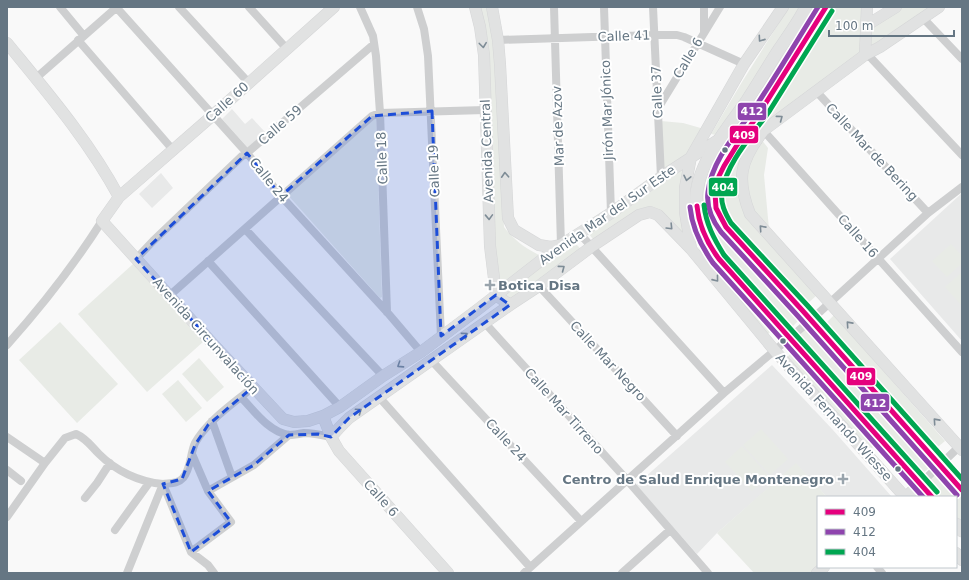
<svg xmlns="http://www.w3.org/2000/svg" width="969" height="580" viewBox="0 0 969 580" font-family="'DejaVu Sans',sans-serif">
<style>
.built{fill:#e8e9e9}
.green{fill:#e8ebe6}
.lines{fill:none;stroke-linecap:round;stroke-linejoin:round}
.secondary-casing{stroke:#d5d6d7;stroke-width:12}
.primary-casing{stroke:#d5d6d7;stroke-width:13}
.street{stroke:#cecfd0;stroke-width:8}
.secondary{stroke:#e1e2e2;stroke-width:11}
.primary{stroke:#e1e2e2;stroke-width:12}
.bus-1-casing{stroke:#fff;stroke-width:8}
.bus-2-casing{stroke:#fff;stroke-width:8}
.bus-3-casing{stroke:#fff;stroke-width:8}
.bus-1{stroke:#e5007d;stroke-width:5}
.bus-2{stroke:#8e44ad;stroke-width:5}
.bus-3{stroke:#00a651;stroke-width:5}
.oneway{stroke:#7e8c96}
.marked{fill:#1d4ed8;fill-opacity:0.2;stroke:#1d4ed8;stroke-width:3;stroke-dasharray:8 5;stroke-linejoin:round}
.bus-dot{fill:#657683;stroke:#fff;stroke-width:1.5}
.poi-dot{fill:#99a4ac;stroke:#fff;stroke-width:1.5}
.labels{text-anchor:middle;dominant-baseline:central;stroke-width:4;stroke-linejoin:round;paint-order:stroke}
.street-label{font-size:13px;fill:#657683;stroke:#fff}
.poi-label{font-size:13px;font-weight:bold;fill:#657683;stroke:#fff;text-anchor:start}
.line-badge{stroke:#fff;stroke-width:1.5}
.badge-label{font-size:11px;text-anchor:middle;font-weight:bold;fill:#fff}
</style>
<rect width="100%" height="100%" fill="#f9f9f9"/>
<path class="built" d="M 232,109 L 245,124 L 252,118 L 265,132 L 248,148 L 222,119 Z
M 161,173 L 173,188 L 152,208 L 139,194 Z
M 962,193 L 962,341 L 890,259 Z
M 772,365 L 833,430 L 892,497 L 827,497 L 796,464 L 717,533 L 697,554 L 636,485 Z"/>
<path class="green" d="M 477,7 L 489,7 L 494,28 L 499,103 L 504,227 C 515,241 526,249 541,256 L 500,288 L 497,285 Z
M 789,7 L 800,7 L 722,130 L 716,135 L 711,134 L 742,82 Z
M 810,7 L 823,7 L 766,94 L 759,91 Z
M 828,7 L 864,7 L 861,53 L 766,122 L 761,119 Z
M 900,7 L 934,7 L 867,52 L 868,27 Z
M 748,106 L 756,111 L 711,208 L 801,315 L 800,319 L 792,327 L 787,327 L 720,253 L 712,240 L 702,216 L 701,197 L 709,165 Z
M 374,118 L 376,118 L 382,297 L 380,298 L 287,194 Z
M 661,121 L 683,123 L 704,129 L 690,155 L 663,174 Z
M 755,126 L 758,131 L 738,191 L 817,295 L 805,306 L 729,222 L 723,210 L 720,200 L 720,188 L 734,154 Z
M 761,139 L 768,148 L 764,175 L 769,229 L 756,217 L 745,192 L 748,161 Z
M 685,168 L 681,188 L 679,204 L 685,239 L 654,209 L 595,242 L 589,234 Z
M 691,213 L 774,328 L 768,334 L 704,259 C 697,245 691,229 691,213 Z
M 576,244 L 582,250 L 511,301 L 502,294 Z
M 951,244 L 962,256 L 962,263 L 947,277 L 932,261 Z
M 133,264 L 203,342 L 147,392 L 78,314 Z
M 962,272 L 962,306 L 945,287 Z
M 834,315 L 945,441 L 933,451 L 823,326 Z
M 60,322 L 118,384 L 77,423 L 19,360 Z
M 808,325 L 932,463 C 929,468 924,474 918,474 L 798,339 L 797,336 Z
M 795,350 L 877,443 L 869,451 L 787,357 Z
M 199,358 L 224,387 L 207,402 L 182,374 Z
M 178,380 L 202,408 L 186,422 L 162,394 Z
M 761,429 L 788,459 L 770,475 L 743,445 Z
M 742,446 L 769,476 L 752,491 L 725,462 Z
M 796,463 L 827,497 L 818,497 L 818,567 L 811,573 L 754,573 L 717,533 Z
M 936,472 L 940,472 L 962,495 L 962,525 L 956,518 L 956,497 L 938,497 L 927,483 L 927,481 Z"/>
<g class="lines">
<g class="secondary-casing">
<path id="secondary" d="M 334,7 L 212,116 L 119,197 L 102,221 L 213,344 L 283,419 L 294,422 L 308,421 L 323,416 L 340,407 L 383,376 L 421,352 L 477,310 L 561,245 L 611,213 L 661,177 L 721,138
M 475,7 L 480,27 L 484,55 L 490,246 L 496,295
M 492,7 L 498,40 L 500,64 L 508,218 L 514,230 L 539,245 L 551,247 L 561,245
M 939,7 L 880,47 L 865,55 L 764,130 C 740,161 736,179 750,214 L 962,450
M 867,25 L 896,7
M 7,43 C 47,92 89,141 119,197
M 865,55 L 867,7
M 691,248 L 685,212 L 685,188 L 691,157 L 744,64 L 783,7
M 496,295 L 510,305 L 539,286 L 591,247 L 639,215 L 650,212 L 658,215 L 691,249 L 775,351 L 905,497
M 323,416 L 331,437 L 339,451 L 448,573
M 331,437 L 340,427 L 349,418 L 510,305
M 906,497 L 920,484
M 956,553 L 962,560
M 817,573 L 824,567"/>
</g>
<g class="primary-casing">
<path id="primary" d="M 806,7 C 799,21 789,35 780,48 C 768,66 758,84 746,102 C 726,130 696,165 696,201 C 696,223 706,242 719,259 L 932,497
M 826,7 C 805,40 785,73 764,106 C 748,130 723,159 716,187 C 712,202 717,215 726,227 L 802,310 L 962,490
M 956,524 L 962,531"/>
</g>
<path class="street" d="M 60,7 L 84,36
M 116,7 L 247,153 L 281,196 L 387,312 L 421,352
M 179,7 L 248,82
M 249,7 L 287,49
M 360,7 L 373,36 L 376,56 L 380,113 L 387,312
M 417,7 L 424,29 L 428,56 L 441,336
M 554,7 L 561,245
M 604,7 L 611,213
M 653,7 L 661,177
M 704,7 L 704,32
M 923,18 L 962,59
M 78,40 L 173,150
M 498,40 L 654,35 L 677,35 L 684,37 L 744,64
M 865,55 L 871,58 L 962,155
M 36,78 L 117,7
M 816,91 L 928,213
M 657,110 L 720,7
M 754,120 L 962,352
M 245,229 L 383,376
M 580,234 L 724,393
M 136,259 L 153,241 L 242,156 L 247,153 L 374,44
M 208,261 L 340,407
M 539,286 L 677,436
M 169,296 L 372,116 L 380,113 L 485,110
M 484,322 L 628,481 L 708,573
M 7,345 C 42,306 74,265 102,221
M 431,360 L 581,521
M 241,397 C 254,411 269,432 289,435 C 293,435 299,434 304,433 C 313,433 322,435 331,437
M 379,397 L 530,567
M 212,421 L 232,477
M 7,437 L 45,463
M 7,470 L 21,481
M 920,484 L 962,444
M 208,491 L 254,465 L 289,435
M 85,498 L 97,483 L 110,463
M 7,517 L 45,463 L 65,438 L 76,434 C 87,439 91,446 99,454 C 116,471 139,482 163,484 L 191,552 L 208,565 L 214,573
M 115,530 L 149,483
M 191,552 L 231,522 L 208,491 L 192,454
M 877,567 L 882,573
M 127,573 L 163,484 C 169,483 178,484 183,478 C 191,469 190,454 195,443 C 208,420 233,404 253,387
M 524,573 L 724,393 L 811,320 L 928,213 L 962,187
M 622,573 L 670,530"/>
<use href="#secondary" class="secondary"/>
<use href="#primary" class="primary"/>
<g class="bus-1-casing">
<path id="bus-1" d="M 826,7 L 764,106 L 737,145 L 724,166 L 719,176 L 715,193 L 716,208 L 726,227 L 802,310 L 962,490
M 697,206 C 699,226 707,243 719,259 L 932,497"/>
</g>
<g class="bus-2-casing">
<path id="bus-2" d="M 818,7 C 798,39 779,71 758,103 C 740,130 712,158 708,192 C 706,207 712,220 721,232 L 797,315 L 957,495
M 690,207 C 692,228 701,246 713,263 L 923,497"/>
</g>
<g class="bus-3-casing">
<path id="bus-3" d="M 832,11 C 811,44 791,77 770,110 C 753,135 728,160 722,191 C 720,203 725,213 731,223 L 807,305 L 962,479
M 704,205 C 706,224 714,239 724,255 L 937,492"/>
</g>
<use href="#bus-1" class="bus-1"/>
<use href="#bus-2" class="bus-2"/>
<use href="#bus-3" class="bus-3"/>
</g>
<defs><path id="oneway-chevron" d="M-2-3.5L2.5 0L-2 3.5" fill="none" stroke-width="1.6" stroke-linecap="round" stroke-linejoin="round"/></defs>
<g class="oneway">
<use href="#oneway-chevron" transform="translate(761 39) rotate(125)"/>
<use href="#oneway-chevron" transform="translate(483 45) rotate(83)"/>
<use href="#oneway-chevron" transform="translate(780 118) rotate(-37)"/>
<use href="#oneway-chevron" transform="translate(505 175) rotate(-93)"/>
<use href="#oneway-chevron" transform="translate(687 178) rotate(102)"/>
<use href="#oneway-chevron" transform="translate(489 217) rotate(88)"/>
<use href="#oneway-chevron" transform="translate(670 227) rotate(46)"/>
<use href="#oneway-chevron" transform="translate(762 228) rotate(-132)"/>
<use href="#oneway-chevron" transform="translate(562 268) rotate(-37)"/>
<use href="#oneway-chevron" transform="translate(716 279) rotate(51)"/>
<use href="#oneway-chevron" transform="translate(849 324) rotate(-132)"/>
<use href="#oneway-chevron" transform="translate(465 335) rotate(-36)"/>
<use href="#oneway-chevron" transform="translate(400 365) rotate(147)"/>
<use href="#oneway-chevron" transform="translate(359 411) rotate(-35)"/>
<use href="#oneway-chevron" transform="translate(936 421) rotate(-132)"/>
</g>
<path class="marked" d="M 432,111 L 441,336 L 496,295 L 510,305 L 349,418 L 331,437 L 318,434 L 289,435 L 254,465 L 208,491 L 231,522 L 191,552 L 163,484 L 182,479 L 195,445 L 208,425 L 253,387 L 136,259 L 247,153 L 281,196 L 372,116 Z"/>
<g class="bus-dot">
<circle cx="725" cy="150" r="3.5"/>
<circle cx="783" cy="341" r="3.5"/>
<circle cx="898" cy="469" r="3.5"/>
</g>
<g class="poi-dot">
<path d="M488 279h4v4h4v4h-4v4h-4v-4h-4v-4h4z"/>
<path d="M841 473h4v4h4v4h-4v4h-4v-4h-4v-4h4z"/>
</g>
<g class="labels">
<g class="street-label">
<text transform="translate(624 36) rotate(-2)">Calle 41</text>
<text transform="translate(688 58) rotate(-59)">Calle 6</text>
<text transform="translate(657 92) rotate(-92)">Calle 37</text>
<text transform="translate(227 102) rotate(-42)">Calle 60</text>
<text transform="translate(607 110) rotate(-92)">Jirón Mar Jónico</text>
<text transform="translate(280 125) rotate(-41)">Calle 59</text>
<text transform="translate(558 126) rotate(-92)">Mar de Azov</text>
<text transform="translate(487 151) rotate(-92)">Avenida Central</text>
<text transform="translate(872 152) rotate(47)">Calle Mar de Bering</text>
<text transform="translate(382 158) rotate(-92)">Calle 18</text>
<text transform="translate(434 171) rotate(-92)">Calle 19</text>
<text transform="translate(269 180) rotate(51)">Calle 24</text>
<text transform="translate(607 215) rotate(-35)">Avenida Mar del Sur Este</text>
<text transform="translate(858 236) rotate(48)">Calle 16</text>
<text transform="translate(206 336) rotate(48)">Avenida Circunvalación</text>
<text transform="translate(608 361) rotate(47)">Calle Mar Negro</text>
<text transform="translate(564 411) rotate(48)">Calle Mar Tirreno</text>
<text transform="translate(834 417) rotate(48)">Avenida Fernando Wiesse</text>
<text transform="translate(506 440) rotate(47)">Calle 24</text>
<text transform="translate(381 498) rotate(48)">Calle 6</text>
</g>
<g class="poi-label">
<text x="498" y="285">Botica Disa</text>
<text x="834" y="479" text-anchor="end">Centro de Salud Enrique Montenegro</text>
</g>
</g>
<g class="line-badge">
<rect x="737" y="102" width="30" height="19" rx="4" fill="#8e44ad"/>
<rect x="729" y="125" width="30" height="19" rx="4" fill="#e5007d"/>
<rect x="708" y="177" width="30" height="20" rx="4" fill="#00a651"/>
<rect x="846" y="367" width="30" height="19" rx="4" fill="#e5007d"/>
<rect x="860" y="393" width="30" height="19" rx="4" fill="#8e44ad"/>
</g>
<g class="badge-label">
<text x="752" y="115">412</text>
<text x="744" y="139">409</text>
<text x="723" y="191">404</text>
<text x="861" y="380">409</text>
<text x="875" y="407">412</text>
</g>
<rect width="969" height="580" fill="none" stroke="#657683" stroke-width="16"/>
<rect x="817" y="496" width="140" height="72" fill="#ffffff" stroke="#c1c8cd"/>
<rect x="825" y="509" width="20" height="6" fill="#e5007d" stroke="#c1c8cd"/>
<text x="853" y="516" font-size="12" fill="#657683">409</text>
<rect x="825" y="529" width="20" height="6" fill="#8e44ad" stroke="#c1c8cd"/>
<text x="853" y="536" font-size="12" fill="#657683">412</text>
<rect x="825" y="549" width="20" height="6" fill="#00a651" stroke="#c1c8cd"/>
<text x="853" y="556" font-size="12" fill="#657683">404</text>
<path d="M829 30v6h125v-6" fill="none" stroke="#657683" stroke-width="2"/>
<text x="835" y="30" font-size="12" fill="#657683" stroke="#ffffff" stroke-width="3" paint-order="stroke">100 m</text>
</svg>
